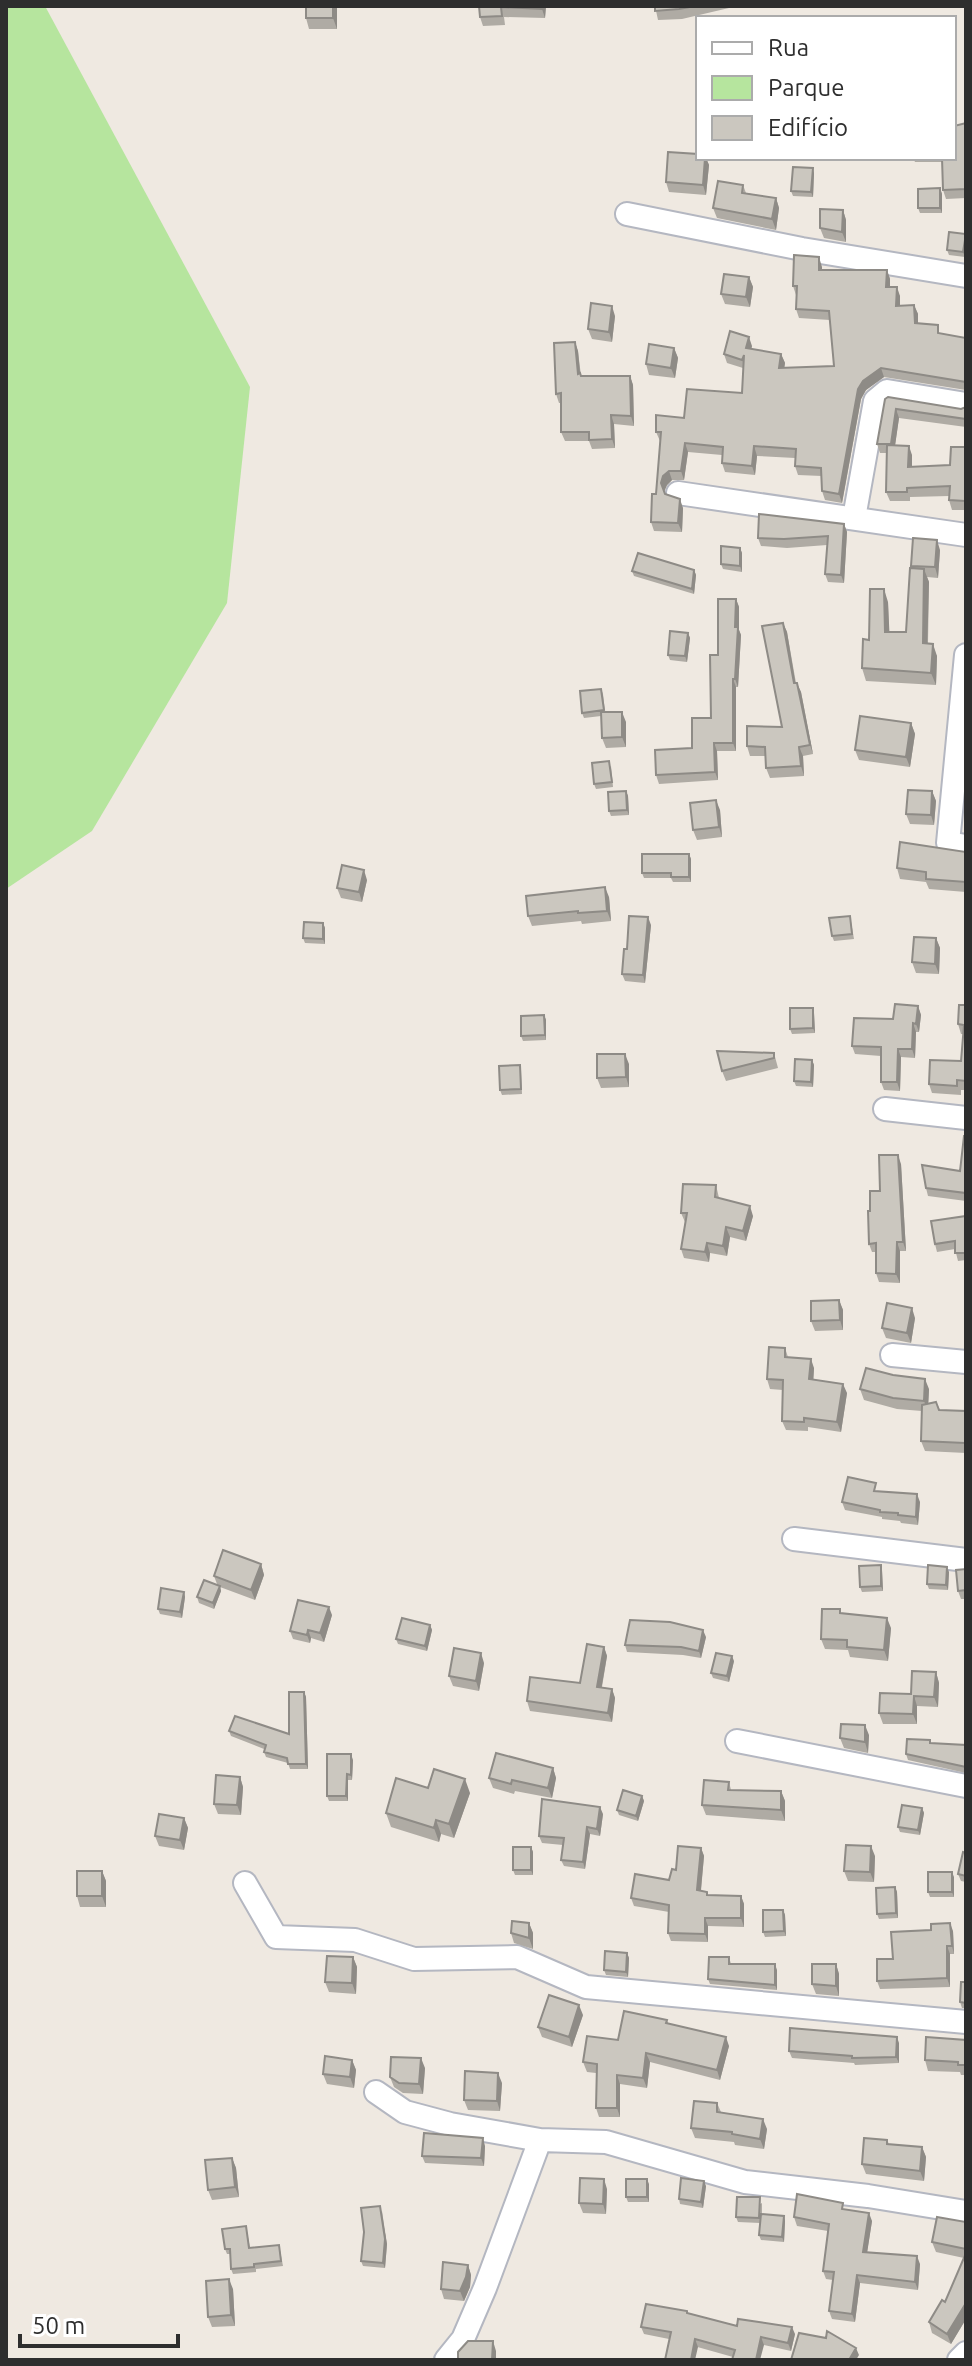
<svg xmlns="http://www.w3.org/2000/svg" width="972" height="2366" viewBox="0 0 972 2366" font-family="Ubuntu,sans-serif">
<style>
.green{fill:#b6e59e}
.lines{fill:none;stroke-linecap:round;stroke-linejoin:round}
.minor-casing{stroke:#b4b7c1;stroke-width:26}
.minor{stroke:#fff;stroke-width:22}
.wall{fill:#afaba4}
.shaded-wall{fill:#8e8b86}
.building{fill:#cbc7bf;stroke:#8e8b86;stroke-width:2}
</style>
<rect width="100%" height="100%" fill="#efe9e1"/>
<path class="green" d="M 6,6 L 45,6 L 250,387 L 227,603 L 92,831 L 6,889 Z"/>
<g class="lines">
<g class="minor-casing">
<path id="minor" d="M 627,214 L 802,249 L 966,276
M 678,493 L 966,535
M 854,518 L 875,401 L 887,391 L 966,404
M 966,655 L 948,843 L 966,846
M 885,1109 L 966,1118
M 892,1355 L 966,1362
M 794,1539 L 966,1560
M 737,1741 L 966,1786
M 245,1883 L 276,1937 L 355,1940 L 414,1959 L 517,1957 L 586,1987 L 966,2022
M 376,2092 L 405,2112 L 450,2124 L 540,2140 L 606,2142 L 745,2182 L 868,2196 L 966,2212
M 446,2360 L 463,2339 L 485,2288 L 540,2140
M 959,2360 L 966,2353"/>
</g>
<use href="#minor" class="minor"/>
</g>
<path class="wall" d="M 337,6 L 337,29 L 309,29 L 306,18 Z
M 479,6 L 546,6 L 545,18 L 504,17 L 505,25 L 483,26 L 480,17 Z
M 655,6 L 729,6 L 729,8 L 682,19 L 658,20 Z
M 966,123 L 966,198 L 946,199 L 943,190 L 942,162 L 915,162 L 913,158 L 954,158 Z
M 698,158 L 706,158 L 709,165 L 706,195 L 669,192 L 666,182 Z
M 814,173 L 813,197 L 793,196 L 791,191 Z
M 743,185 L 746,193 L 776,198 L 779,208 L 776,230 L 717,218 L 713,208 Z
M 940,188 L 942,194 L 942,213 L 920,213 L 918,208 Z
M 843,210 L 846,220 L 846,242 L 824,238 L 820,228 Z
M 966,234 L 965,257 L 949,255 L 947,250 Z
M 822,267 L 822,270 L 887,270 L 890,279 L 890,287 L 900,296 L 900,306 L 914,305 L 918,314 L 918,323 L 941,334 L 966,338 L 966,390 L 884,377 L 866,390 L 861,399 L 842,503 L 825,500 L 822,491 L 822,476 L 798,475 L 795,466 L 795,458 L 757,456 L 755,475 L 725,472 L 722,463 L 722,455 L 688,452 L 684,480 L 672,480 L 667,485 L 664,491 L 665,494 L 683,508 L 682,532 L 654,531 L 651,522 L 656,494 L 660,441 L 656,432 L 684,418 L 742,393 L 743,368 L 727,363 L 724,354 L 752,346 L 751,349 L 781,354 L 785,363 L 784,368 L 834,366 L 830,320 L 799,318 L 796,309 L 796,295 L 793,286 Z
M 749,277 L 753,287 L 750,307 L 725,304 L 721,294 Z
M 615,316 L 612,342 L 592,339 L 588,329 Z
M 575,342 L 578,351 L 581,376 L 630,376 L 633,385 L 634,426 L 614,424 L 615,448 L 592,449 L 589,441 L 565,441 L 561,432 L 561,403 L 559,403 L 556,394 Z
M 674,348 L 678,358 L 675,378 L 649,375 L 646,364 Z
M 885,399 L 961,409 L 966,407 L 966,427 L 899,418 L 895,445 L 912,455 L 912,467 L 950,465 L 966,447 L 966,510 L 952,510 L 949,500 L 949,496 L 910,497 L 910,501 L 890,501 L 886,492 L 887,453 L 880,453 L 877,444 Z
M 844,524 L 847,532 L 844,583 L 828,582 L 825,574 L 827,545 L 787,548 L 761,546 L 758,538 Z
M 740,548 L 742,553 L 742,572 L 723,569 L 721,564 Z
M 940,550 L 938,578 L 927,577 L 929,582 L 928,643 L 937,656 L 936,685 L 866,681 L 862,668 L 869,640 L 888,602 L 889,632 L 906,632 L 912,568 L 911,566 Z
M 694,570 L 696,575 L 694,594 L 634,576 L 632,571 Z
M 736,599 L 739,607 L 739,630 L 741,635 L 738,687 L 736,687 L 736,751 L 717,751 L 718,780 L 659,784 L 656,775 L 692,748 L 711,718 L 718,655 Z
M 783,623 L 787,632 L 796,683 L 801,692 L 813,754 L 803,756 L 804,776 L 770,778 L 766,768 L 766,756 L 750,756 L 747,746 L 782,727 Z
M 688,633 L 690,638 L 687,662 L 670,660 L 668,655 Z
M 601,689 L 603,694 L 605,712 L 626,722 L 626,747 L 606,748 L 602,738 L 601,716 L 584,718 L 582,713 Z
M 911,723 L 915,734 L 910,767 L 859,760 L 855,750 Z
M 611,766 L 613,787 L 596,789 L 594,784 Z
M 626,791 L 628,796 L 629,815 L 611,816 L 609,811 Z
M 932,791 L 936,801 L 934,825 L 910,824 L 906,814 Z
M 720,810 L 722,837 L 697,840 L 693,830 Z
M 957,851 L 966,852 L 966,892 L 929,889 L 926,882 L 900,879 L 897,868 Z
M 689,854 L 691,859 L 691,882 L 673,882 L 671,878 L 644,878 L 642,873 Z
M 367,880 L 362,902 L 341,898 L 337,888 Z
M 609,897 L 611,921 L 582,924 L 581,921 L 532,926 L 528,916 Z
M 850,916 L 854,939 L 834,941 L 832,936 Z
M 323,923 L 325,928 L 325,944 L 305,943 L 303,938 Z
M 651,925 L 645,983 L 625,981 L 622,974 L 627,949 Z
M 936,938 L 940,948 L 939,974 L 916,973 L 912,962 Z
M 966,1005 L 966,1090 L 961,1090 L 961,1095 L 932,1093 L 929,1084 L 961,1061 L 963,1034 L 961,1034 L 958,1024 Z
M 918,1006 L 921,1015 L 919,1032 L 916,1032 L 915,1058 L 901,1057 L 900,1091 L 884,1090 L 881,1082 L 881,1056 L 855,1054 L 852,1046 Z
M 813,1008 L 814,1013 L 815,1033 L 792,1034 L 790,1029 Z
M 544,1015 L 546,1020 L 546,1040 L 523,1041 L 521,1036 Z
M 774,1053 L 778,1068 L 726,1081 L 722,1071 Z
M 812,1060 L 814,1065 L 813,1087 L 796,1086 L 794,1081 Z
M 629,1064 L 629,1087 L 601,1088 L 597,1078 Z
M 520,1065 L 521,1070 L 522,1094 L 502,1095 L 500,1090 Z
M 966,1136 L 966,1201 L 928,1196 L 926,1188 L 960,1171 Z
M 901,1164 L 906,1251 L 900,1251 L 900,1283 L 879,1282 L 876,1273 L 876,1252 L 872,1252 L 869,1244 L 870,1211 L 880,1191 Z
M 716,1185 L 719,1198 L 753,1216 L 746,1241 L 730,1237 L 727,1256 L 710,1253 L 709,1262 L 684,1258 L 681,1249 L 685,1222 L 681,1213 Z
M 966,1216 L 966,1260 L 958,1261 L 955,1249 L 937,1252 L 935,1244 Z
M 839,1300 L 843,1310 L 843,1330 L 815,1331 L 811,1321 Z
M 915,1318 L 911,1343 L 886,1338 L 882,1328 Z
M 785,1348 L 788,1357 L 814,1368 L 813,1379 L 847,1393 L 841,1432 L 808,1427 L 808,1431 L 786,1430 L 782,1421 L 783,1390 L 770,1389 L 767,1379 Z
M 860,1389 L 929,1389 L 928,1404 L 936,1402 L 940,1410 L 966,1411 L 966,1453 L 925,1451 L 921,1441 L 922,1411 L 897,1409 L 864,1400 Z
M 878,1491 L 920,1502 L 918,1525 L 901,1523 L 900,1521 L 882,1519 L 882,1517 L 845,1510 L 842,1502 Z
M 261,1564 L 264,1575 L 255,1600 L 220,1587 L 221,1591 L 214,1609 L 199,1603 L 197,1597 L 217,1584 L 214,1576 Z
M 881,1565 L 882,1570 L 883,1591 L 862,1592 L 860,1587 Z
M 966,1569 L 966,1599 L 961,1599 L 958,1591 Z
M 949,1572 L 948,1590 L 929,1589 L 927,1584 Z
M 184,1592 L 185,1597 L 182,1618 L 160,1614 L 158,1609 Z
M 332,1615 L 324,1642 L 311,1638 L 310,1643 L 293,1639 L 290,1631 Z
M 430,1625 L 432,1630 L 427,1651 L 398,1644 L 396,1639 Z
M 891,1628 L 888,1661 L 850,1657 L 848,1650 L 825,1649 L 821,1639 Z
M 706,1637 L 701,1658 L 683,1655 L 627,1652 L 625,1645 Z
M 604,1647 L 607,1656 L 602,1687 L 612,1689 L 615,1698 L 612,1722 L 530,1711 L 527,1701 L 580,1683 Z
M 734,1661 L 729,1682 L 713,1678 L 711,1673 Z
M 484,1663 L 479,1691 L 453,1686 L 449,1676 Z
M 936,1672 L 939,1683 L 938,1707 L 917,1706 L 917,1724 L 883,1724 L 879,1713 L 911,1694 Z
M 304,1692 L 306,1697 L 308,1769 L 290,1769 L 288,1763 L 266,1757 L 264,1752 L 264,1749 L 231,1736 L 229,1731 L 289,1734 Z
M 869,1735 L 868,1753 L 844,1748 L 840,1738 Z
M 930,1740 L 931,1743 L 966,1745 L 966,1773 L 908,1760 L 906,1754 Z
M 353,1760 L 352,1780 L 348,1780 L 348,1801 L 329,1801 L 327,1796 Z
M 553,1768 L 556,1778 L 552,1798 L 515,1791 L 514,1794 L 493,1788 L 489,1778 Z
M 240,1777 L 243,1787 L 241,1815 L 218,1814 L 214,1804 Z
M 729,1782 L 731,1790 L 781,1791 L 785,1801 L 785,1821 L 706,1815 L 702,1805 Z
M 428,1788 L 470,1793 L 454,1838 L 441,1834 L 439,1842 L 391,1827 L 386,1813 Z
M 642,1796 L 644,1801 L 638,1821 L 619,1815 L 617,1810 Z
M 922,1808 L 924,1813 L 920,1835 L 900,1832 L 898,1827 Z
M 603,1814 L 600,1836 L 590,1834 L 585,1869 L 564,1866 L 561,1860 L 563,1845 L 542,1843 L 539,1836 Z
M 184,1818 L 188,1828 L 184,1850 L 159,1846 L 155,1836 Z
M 531,1847 L 533,1852 L 533,1875 L 515,1875 L 513,1870 Z
M 701,1848 L 704,1856 L 701,1891 L 708,1895 L 741,1896 L 744,1904 L 744,1927 L 708,1926 L 708,1942 L 671,1941 L 668,1933 L 669,1912 L 634,1906 L 631,1898 L 669,1880 L 676,1870 Z
M 966,1853 L 966,1882 L 961,1881 L 958,1874 Z
M 875,1856 L 874,1882 L 848,1881 L 844,1871 Z
M 102,1871 L 106,1881 L 106,1907 L 80,1907 L 77,1896 Z
M 954,1877 L 954,1897 L 930,1897 L 928,1892 Z
M 895,1887 L 897,1892 L 898,1918 L 879,1919 L 877,1914 Z
M 783,1910 L 785,1915 L 786,1936 L 765,1937 L 763,1932 Z
M 529,1923 L 533,1933 L 533,1949 L 514,1943 L 511,1933 Z
M 953,1931 L 954,1954 L 950,1954 L 950,1987 L 880,1989 L 877,1981 L 893,1959 Z
M 627,1953 L 629,1958 L 628,1977 L 606,1975 L 604,1970 Z
M 353,1957 L 357,1967 L 356,1994 L 329,1992 L 325,1982 Z
M 729,1957 L 731,1964 L 777,1970 L 777,1990 L 710,1984 L 708,1979 Z
M 836,1964 L 839,1974 L 839,1996 L 816,1994 L 812,1984 Z
M 966,1982 L 966,2008 L 962,2008 L 960,2002 Z
M 583,2015 L 572,2047 L 542,2037 L 538,2027 Z
M 667,2020 L 668,2023 L 729,2046 L 720,2080 L 650,2062 L 647,2088 L 620,2084 L 620,2117 L 599,2117 L 596,2108 L 596,2073 L 587,2072 L 583,2062 L 618,2040 Z
M 966,2040 L 966,2075 L 961,2075 L 960,2072 L 928,2071 L 925,2060 Z
M 899,2043 L 899,2063 L 855,2065 L 854,2063 L 792,2058 L 789,2051 Z
M 352,2060 L 356,2070 L 354,2088 L 327,2084 L 323,2074 Z
M 425,2068 L 423,2094 L 403,2093 L 394,2087 L 390,2077 Z
M 502,2083 L 500,2111 L 468,2110 L 464,2100 Z
M 717,2103 L 721,2112 L 767,2129 L 764,2149 L 735,2145 L 734,2142 L 695,2138 L 691,2128 Z
M 887,2140 L 889,2144 L 922,2147 L 926,2157 L 924,2181 L 866,2174 L 862,2164 Z
M 485,2146 L 484,2166 L 425,2163 L 422,2156 Z
M 232,2158 L 236,2168 L 239,2197 L 212,2200 L 208,2190 Z
M 649,2184 L 649,2202 L 628,2202 L 626,2197 Z
M 706,2186 L 703,2208 L 680,2204 L 679,2199 Z
M 607,2189 L 606,2214 L 583,2213 L 579,2203 Z
M 762,2203 L 762,2214 L 784,2216 L 785,2221 L 784,2242 L 761,2240 L 759,2235 L 760,2223 L 738,2222 L 736,2217 Z
M 845,2209 L 872,2221 L 867,2252 L 920,2264 L 918,2290 L 860,2283 L 855,2322 L 832,2319 L 829,2311 L 833,2280 L 826,2279 L 823,2271 L 828,2231 L 797,2226 L 794,2217 Z
M 382,2211 L 387,2244 L 385,2268 L 363,2266 L 361,2261 L 364,2232 Z
M 966,2222 L 966,2319 L 951,2344 L 932,2333 L 929,2322 L 945,2302 L 964,2258 L 936,2252 L 932,2242 Z
M 246,2226 L 250,2248 L 279,2245 L 283,2266 L 256,2269 L 256,2272 L 233,2274 L 231,2269 L 230,2254 L 227,2254 L 225,2249 Z
M 468,2265 L 471,2275 L 470,2287 L 464,2301 L 444,2299 L 441,2289 Z
M 233,2289 L 235,2326 L 212,2327 L 208,2317 Z
M 688,2314 L 737,2326 L 795,2334 L 791,2351 L 764,2345 L 733,2357 L 669,2339 L 644,2334 L 641,2327 Z"/>
<path class="shaded-wall" d="M 333,6 L 337,6 L 337,29 L 333,18 Z
M 542,6 L 546,6 L 545,18 L 542,9 Z
M 705,158 L 706,158 L 709,165 L 706,195 L 703,185 Z
M 813,168 L 814,173 L 813,197 L 811,192 Z
M 940,188 L 942,194 L 942,213 L 940,208 Z
M 776,198 L 779,208 L 776,230 L 772,219 Z
M 843,210 L 846,220 L 846,242 L 842,232 Z
M 966,234 L 966,251 L 965,257 L 963,252 Z
M 819,257 L 822,267 L 822,279 L 819,270 Z
M 887,270 L 890,279 L 890,296 L 886,287 Z
M 749,277 L 753,287 L 750,307 L 746,297 Z
M 897,287 L 900,296 L 900,315 L 896,306 Z
M 914,305 L 918,314 L 918,332 L 915,323 Z
M 612,306 L 615,316 L 612,342 L 609,332 Z
M 749,337 L 752,346 L 749,357 L 746,348 Z
M 575,342 L 578,351 L 581,383 L 578,374 Z
M 674,348 L 678,358 L 675,378 L 671,368 Z
M 781,354 L 785,363 L 783,377 L 779,368 Z
M 881,368 L 884,377 L 866,390 L 861,399 L 842,503 L 839,494 L 858,389 L 863,381 Z
M 630,376 L 633,385 L 634,426 L 631,416 Z
M 896,409 L 899,418 L 894,453 L 891,444 Z
M 611,415 L 614,424 L 615,448 L 612,439 Z
M 685,443 L 688,452 L 684,480 L 681,471 Z
M 754,446 L 757,456 L 755,475 L 752,466 Z
M 909,446 L 912,455 L 912,476 L 908,467 Z
M 669,471 L 672,480 L 667,485 L 664,492 L 661,483 L 663,476 Z
M 680,499 L 683,508 L 682,532 L 678,523 Z
M 844,524 L 847,532 L 844,583 L 841,575 Z
M 937,540 L 940,550 L 938,578 L 935,567 Z
M 740,548 L 742,553 L 742,572 L 740,566 Z
M 924,569 L 929,582 L 927,656 L 923,643 Z
M 694,570 L 696,575 L 694,594 L 692,589 Z
M 884,589 L 888,602 L 890,645 L 885,632 Z
M 736,599 L 739,607 L 739,630 L 741,635 L 738,687 L 735,679 Z
M 783,623 L 787,632 L 797,693 L 794,683 Z
M 688,633 L 690,638 L 687,662 L 685,656 Z
M 933,644 L 937,656 L 936,685 L 931,673 Z
M 733,679 L 736,687 L 736,751 L 733,743 Z
M 797,683 L 801,692 L 813,754 L 810,745 Z
M 622,712 L 626,722 L 626,747 L 622,737 Z
M 911,723 L 915,734 L 910,767 L 906,757 Z
M 714,743 L 717,751 L 718,780 L 715,772 Z
M 799,747 L 803,756 L 804,776 L 801,766 Z
M 626,791 L 628,796 L 629,815 L 627,810 Z
M 932,791 L 936,801 L 934,825 L 931,815 Z
M 716,800 L 720,810 L 722,837 L 719,827 Z
M 689,854 L 691,859 L 691,882 L 689,877 Z
M 364,870 L 367,880 L 362,902 L 359,892 Z
M 605,887 L 609,897 L 611,921 L 607,911 Z
M 648,917 L 651,925 L 645,983 L 643,975 Z
M 323,923 L 325,928 L 325,944 L 323,939 Z
M 936,938 L 940,948 L 939,974 L 935,964 Z
M 918,1006 L 921,1015 L 919,1032 L 916,1024 Z
M 813,1008 L 814,1013 L 815,1033 L 813,1028 Z
M 544,1015 L 546,1020 L 546,1040 L 545,1035 Z
M 913,1023 L 916,1032 L 915,1058 L 912,1049 Z
M 898,1049 L 901,1057 L 900,1091 L 897,1082 Z
M 625,1054 L 629,1064 L 629,1087 L 626,1077 Z
M 812,1060 L 814,1065 L 813,1087 L 811,1082 Z
M 898,1155 L 901,1164 L 906,1251 L 903,1242 Z
M 750,1206 L 753,1216 L 746,1241 L 743,1231 Z
M 726,1227 L 730,1237 L 727,1256 L 723,1246 Z
M 897,1242 L 900,1251 L 900,1283 L 896,1274 Z
M 707,1243 L 710,1253 L 709,1262 L 705,1252 Z
M 839,1300 L 843,1310 L 843,1330 L 840,1320 Z
M 912,1308 L 915,1318 L 911,1343 L 907,1333 Z
M 811,1359 L 814,1368 L 813,1388 L 809,1379 Z
M 925,1379 L 929,1389 L 928,1411 L 924,1401 Z
M 843,1384 L 847,1393 L 841,1432 L 837,1422 Z
M 917,1494 L 920,1502 L 918,1525 L 916,1517 Z
M 261,1564 L 264,1575 L 255,1600 L 251,1590 Z
M 881,1565 L 882,1570 L 883,1591 L 881,1586 Z
M 947,1567 L 949,1572 L 948,1590 L 946,1585 Z
M 220,1586 L 221,1591 L 214,1609 L 213,1603 Z
M 184,1592 L 185,1597 L 182,1618 L 180,1612 Z
M 329,1607 L 332,1615 L 324,1642 L 320,1633 Z
M 887,1618 L 891,1628 L 888,1661 L 884,1650 Z
M 430,1625 L 432,1630 L 427,1651 L 425,1646 Z
M 308,1630 L 311,1638 L 310,1643 L 307,1635 Z
M 703,1630 L 706,1637 L 701,1658 L 699,1651 Z
M 604,1647 L 607,1656 L 600,1696 L 597,1687 Z
M 481,1653 L 484,1663 L 479,1691 L 476,1681 Z
M 732,1656 L 734,1661 L 729,1682 L 727,1676 Z
M 936,1672 L 939,1683 L 938,1707 L 934,1697 Z
M 612,1689 L 615,1698 L 612,1722 L 608,1713 Z
M 304,1692 L 306,1697 L 308,1769 L 306,1764 Z
M 914,1696 L 917,1706 L 917,1724 L 913,1714 Z
M 865,1725 L 869,1735 L 868,1753 L 865,1742 Z
M 351,1754 L 353,1760 L 352,1780 L 351,1775 Z
M 553,1768 L 556,1778 L 552,1798 L 548,1788 Z
M 347,1774 L 348,1780 L 348,1801 L 346,1796 Z
M 240,1777 L 243,1787 L 241,1815 L 237,1805 Z
M 465,1779 L 470,1793 L 454,1838 L 449,1824 Z
M 781,1791 L 785,1801 L 785,1821 L 781,1810 Z
M 642,1796 L 644,1801 L 638,1821 L 636,1816 Z
M 600,1807 L 603,1814 L 600,1836 L 597,1829 Z
M 922,1808 L 924,1813 L 920,1835 L 918,1830 Z
M 184,1818 L 188,1828 L 184,1850 L 180,1840 Z
M 436,1820 L 441,1834 L 439,1842 L 434,1828 Z
M 587,1827 L 590,1834 L 585,1869 L 583,1862 Z
M 871,1846 L 875,1856 L 874,1882 L 870,1872 Z
M 531,1847 L 533,1852 L 533,1875 L 531,1870 Z
M 701,1848 L 704,1856 L 700,1899 L 697,1890 Z
M 102,1871 L 106,1881 L 106,1907 L 102,1896 Z
M 952,1872 L 954,1877 L 954,1897 L 952,1892 Z
M 895,1887 L 897,1892 L 898,1918 L 896,1913 Z
M 741,1896 L 744,1904 L 744,1927 L 741,1918 Z
M 783,1910 L 785,1915 L 786,1936 L 784,1931 Z
M 705,1918 L 708,1926 L 708,1942 L 705,1934 Z
M 529,1923 L 533,1933 L 533,1949 L 529,1938 Z
M 950,1923 L 953,1931 L 954,1954 L 952,1946 Z
M 947,1946 L 950,1954 L 950,1987 L 947,1978 Z
M 627,1953 L 629,1958 L 628,1977 L 626,1972 Z
M 353,1957 L 357,1967 L 356,1994 L 352,1983 Z
M 775,1964 L 777,1970 L 777,1990 L 775,1985 Z
M 836,1964 L 839,1974 L 839,1996 L 836,1986 Z
M 579,2005 L 583,2015 L 572,2047 L 569,2037 Z
M 726,2037 L 729,2046 L 720,2080 L 717,2070 Z
M 897,2037 L 899,2043 L 899,2063 L 896,2057 Z
M 646,2053 L 650,2062 L 647,2088 L 643,2078 Z
M 421,2058 L 425,2068 L 423,2094 L 419,2084 Z
M 352,2060 L 356,2070 L 354,2088 L 350,2077 Z
M 498,2073 L 502,2083 L 500,2111 L 497,2101 Z
M 617,2075 L 620,2084 L 620,2117 L 617,2108 Z
M 763,2119 L 767,2129 L 764,2149 L 760,2139 Z
M 483,2138 L 485,2146 L 484,2166 L 481,2158 Z
M 922,2147 L 926,2157 L 924,2181 L 920,2171 Z
M 232,2158 L 236,2168 L 239,2197 L 235,2187 Z
M 6,2179 L 8,2184 L 7,2208 L 6,2205 Z
M 604,2179 L 607,2189 L 606,2214 L 603,2204 Z
M 647,2179 L 649,2184 L 649,2202 L 647,2197 Z
M 704,2181 L 706,2186 L 703,2208 L 701,2202 Z
M 380,2206 L 387,2244 L 385,2268 L 383,2263 Z
M 869,2213 L 872,2221 L 866,2260 L 863,2252 Z
M 784,2216 L 785,2221 L 784,2242 L 782,2237 Z
M 917,2256 L 920,2264 L 918,2290 L 915,2282 Z
M 468,2265 L 471,2275 L 470,2287 L 464,2301 L 460,2291 Z
M 857,2275 L 860,2283 L 855,2322 L 852,2314 Z
M 229,2279 L 233,2289 L 235,2326 L 231,2315 Z
M 966,2303 L 966,2319 L 951,2344 L 947,2334 Z
M 792,2327 L 795,2334 L 791,2351 L 788,2343 Z
M 761,2337 L 764,2345 L 760,2360 L 756,2360 Z
M 695,2339 L 698,2347 L 695,2360 L 691,2360 Z
M 493,2341 L 496,2351 L 496,2360 L 492,2360 Z
M 856,2348 L 859,2355 L 856,2360 L 849,2360 Z"/>
<path class="building" d="M 306,6 L 333,6 L 333,18 L 306,18 Z
M 479,6 L 542,6 L 542,9 L 501,7 L 502,16 L 480,17 Z
M 655,6 L 695,6 L 679,9 L 655,11 Z
M 966,123 L 966,189 L 943,190 L 942,158 L 954,158 L 954,126 Z
M 668,152 L 698,154 L 698,158 L 705,158 L 703,185 L 666,182 Z
M 793,167 L 813,168 L 811,192 L 791,191 Z
M 718,181 L 743,185 L 742,193 L 776,198 L 772,219 L 713,208 Z
M 940,188 L 940,208 L 918,208 L 918,189 Z
M 820,209 L 843,210 L 842,232 L 820,228 Z
M 949,232 L 966,234 L 963,252 L 947,250 Z
M 794,255 L 819,257 L 819,270 L 887,270 L 886,287 L 897,287 L 896,306 L 914,305 L 915,323 L 938,325 L 938,333 L 966,338 L 966,382 L 881,368 L 863,381 L 858,389 L 839,494 L 822,491 L 821,468 L 795,466 L 796,449 L 754,446 L 752,466 L 722,463 L 723,447 L 685,443 L 681,471 L 669,471 L 663,476 L 661,483 L 665,494 L 680,499 L 678,523 L 651,522 L 652,494 L 656,494 L 661,432 L 656,432 L 656,415 L 684,418 L 687,389 L 742,393 L 744,355 L 742,360 L 724,354 L 730,331 L 749,337 L 746,348 L 781,354 L 779,368 L 834,366 L 829,311 L 796,309 L 797,286 L 793,286 Z
M 724,274 L 749,277 L 746,297 L 721,294 Z
M 591,303 L 612,306 L 609,332 L 588,329 Z
M 575,342 L 578,374 L 580,373 L 581,376 L 630,376 L 631,416 L 611,415 L 612,439 L 589,440 L 589,432 L 561,432 L 561,393 L 556,394 L 554,343 Z
M 649,344 L 674,348 L 671,368 L 646,364 Z
M 888,397 L 961,409 L 966,407 L 966,419 L 896,409 L 891,444 L 877,444 L 885,399 Z
M 887,445 L 909,446 L 908,467 L 950,465 L 951,447 L 966,447 L 965,501 L 949,500 L 950,486 L 907,488 L 907,492 L 886,492 Z
M 759,514 L 844,524 L 841,575 L 825,574 L 828,536 L 784,539 L 758,538 Z
M 913,538 L 937,540 L 935,567 L 911,566 Z
M 721,546 L 740,548 L 740,566 L 721,564 Z
M 638,553 L 694,570 L 692,589 L 632,571 Z
M 910,568 L 924,569 L 923,643 L 933,644 L 931,673 L 862,668 L 863,639 L 869,640 L 870,589 L 884,589 L 885,632 L 906,632 Z
M 718,599 L 736,599 L 735,627 L 738,627 L 735,679 L 733,679 L 733,743 L 714,743 L 715,772 L 656,775 L 655,750 L 692,748 L 692,718 L 711,718 L 710,655 L 718,655 Z
M 783,623 L 794,683 L 797,683 L 810,745 L 799,747 L 801,766 L 766,768 L 765,747 L 747,746 L 747,726 L 782,727 L 762,626 Z
M 670,631 L 688,633 L 685,656 L 668,655 Z
M 601,689 L 604,710 L 582,713 L 580,691 Z
M 601,712 L 622,712 L 622,737 L 602,738 Z
M 860,716 L 911,723 L 906,757 L 855,750 Z
M 609,761 L 612,782 L 594,784 L 592,763 Z
M 908,790 L 932,791 L 931,815 L 906,814 Z
M 626,791 L 627,810 L 609,811 L 608,792 Z
M 716,800 L 719,827 L 693,830 L 690,803 Z
M 900,842 L 966,852 L 966,882 L 926,879 L 926,872 L 897,868 Z
M 642,854 L 689,854 L 689,877 L 671,877 L 671,873 L 642,873 Z
M 342,865 L 364,870 L 359,892 L 337,888 Z
M 605,887 L 607,911 L 578,913 L 578,911 L 528,916 L 526,896 Z
M 629,916 L 648,917 L 643,975 L 622,974 L 624,949 L 627,949 Z
M 850,916 L 852,934 L 832,936 L 829,918 Z
M 304,922 L 323,923 L 323,939 L 303,938 Z
M 914,937 L 936,938 L 935,964 L 912,962 Z
M 895,1004 L 918,1006 L 916,1024 L 913,1023 L 912,1049 L 898,1049 L 897,1082 L 881,1082 L 881,1047 L 852,1046 L 854,1018 L 893,1019 Z
M 959,1005 L 966,1005 L 966,1081 L 957,1080 L 957,1086 L 929,1084 L 930,1060 L 961,1061 L 964,1025 L 958,1024 Z
M 790,1008 L 813,1008 L 813,1028 L 790,1029 Z
M 544,1015 L 545,1035 L 521,1036 L 521,1016 Z
M 717,1051 L 774,1053 L 774,1058 L 722,1071 Z
M 597,1054 L 625,1054 L 626,1077 L 597,1078 Z
M 795,1059 L 812,1060 L 811,1082 L 794,1081 Z
M 520,1065 L 521,1089 L 500,1090 L 499,1066 Z
M 964,1136 L 966,1136 L 966,1193 L 926,1188 L 922,1165 L 960,1171 Z
M 879,1155 L 898,1155 L 903,1242 L 897,1242 L 896,1274 L 876,1273 L 876,1243 L 869,1244 L 868,1211 L 870,1211 L 870,1191 L 880,1191 Z
M 683,1184 L 716,1185 L 715,1197 L 750,1206 L 743,1231 L 726,1227 L 723,1246 L 707,1243 L 705,1252 L 681,1249 L 687,1213 L 681,1213 Z
M 966,1216 L 966,1253 L 955,1253 L 955,1241 L 935,1244 L 931,1221 Z
M 839,1300 L 840,1320 L 811,1321 L 811,1301 Z
M 887,1303 L 912,1308 L 907,1333 L 882,1328 Z
M 769,1347 L 785,1348 L 785,1357 L 811,1359 L 809,1379 L 843,1384 L 837,1422 L 804,1418 L 804,1422 L 782,1421 L 783,1380 L 767,1379 Z
M 866,1368 L 893,1375 L 925,1379 L 924,1401 L 893,1398 L 860,1389 Z
M 936,1402 L 939,1410 L 966,1411 L 965,1443 L 921,1441 L 922,1405 Z
M 848,1477 L 876,1483 L 874,1491 L 917,1494 L 916,1517 L 898,1515 L 898,1513 L 880,1512 L 880,1510 L 842,1502 Z
M 223,1550 L 261,1564 L 251,1590 L 214,1576 Z
M 881,1565 L 881,1586 L 860,1587 L 859,1566 Z
M 928,1565 L 947,1567 L 946,1585 L 927,1584 Z
M 966,1569 L 966,1590 L 958,1591 L 956,1570 Z
M 204,1580 L 220,1586 L 213,1603 L 197,1597 Z
M 161,1588 L 184,1592 L 180,1612 L 158,1609 Z
M 298,1600 L 329,1607 L 320,1633 L 308,1630 L 307,1635 L 290,1631 Z
M 822,1609 L 840,1609 L 840,1613 L 887,1618 L 884,1650 L 847,1647 L 847,1640 L 821,1639 Z
M 402,1618 L 430,1625 L 425,1646 L 396,1639 Z
M 630,1620 L 670,1622 L 703,1630 L 699,1651 L 681,1647 L 625,1645 Z
M 587,1644 L 604,1647 L 597,1687 L 612,1689 L 608,1713 L 527,1701 L 530,1677 L 580,1683 Z
M 454,1648 L 481,1653 L 476,1681 L 449,1676 Z
M 716,1653 L 732,1656 L 727,1676 L 711,1673 Z
M 912,1671 L 936,1672 L 934,1697 L 914,1696 L 913,1714 L 879,1713 L 880,1693 L 911,1694 Z
M 289,1692 L 304,1692 L 306,1764 L 288,1764 L 287,1758 L 264,1752 L 266,1745 L 229,1731 L 235,1716 L 289,1734 Z
M 841,1724 L 865,1725 L 865,1742 L 840,1738 Z
M 907,1739 L 930,1740 L 930,1743 L 966,1745 L 966,1767 L 906,1754 Z
M 496,1753 L 553,1768 L 548,1788 L 512,1780 L 511,1784 L 489,1778 Z
M 327,1754 L 351,1754 L 351,1775 L 347,1774 L 346,1796 L 327,1796 Z
M 434,1769 L 465,1779 L 449,1824 L 436,1820 L 434,1828 L 386,1813 L 396,1778 L 428,1788 Z
M 216,1775 L 240,1777 L 237,1805 L 214,1804 Z
M 704,1780 L 729,1782 L 728,1790 L 781,1791 L 781,1810 L 702,1805 Z
M 623,1790 L 642,1796 L 636,1816 L 617,1810 Z
M 542,1799 L 600,1807 L 597,1829 L 587,1827 L 583,1862 L 561,1860 L 564,1838 L 539,1836 Z
M 902,1805 L 922,1808 L 918,1830 L 898,1827 Z
M 159,1814 L 184,1818 L 180,1840 L 155,1836 Z
M 846,1845 L 871,1846 L 870,1872 L 844,1871 Z
M 678,1846 L 701,1848 L 697,1890 L 707,1892 L 707,1895 L 741,1896 L 741,1918 L 705,1918 L 705,1934 L 668,1933 L 669,1905 L 631,1898 L 635,1874 L 669,1880 L 672,1869 L 676,1870 Z
M 513,1847 L 531,1847 L 531,1870 L 513,1870 Z
M 963,1852 L 966,1853 L 966,1876 L 958,1874 Z
M 77,1871 L 102,1871 L 102,1896 L 77,1896 Z
M 928,1872 L 952,1872 L 952,1892 L 928,1892 Z
M 895,1887 L 896,1913 L 877,1914 L 876,1888 Z
M 763,1910 L 783,1910 L 784,1931 L 763,1932 Z
M 512,1921 L 529,1923 L 529,1938 L 511,1933 Z
M 950,1923 L 952,1946 L 947,1946 L 947,1978 L 877,1981 L 877,1959 L 893,1959 L 891,1932 L 931,1930 L 931,1924 Z
M 605,1951 L 627,1953 L 626,1972 L 604,1970 Z
M 327,1956 L 353,1957 L 352,1983 L 325,1982 Z
M 709,1957 L 729,1957 L 729,1964 L 775,1964 L 775,1985 L 708,1979 Z
M 812,1964 L 836,1964 L 836,1986 L 812,1984 Z
M 961,1982 L 966,1982 L 966,2003 L 960,2002 Z
M 549,1995 L 579,2005 L 569,2037 L 538,2027 Z
M 624,2011 L 667,2020 L 666,2023 L 726,2037 L 717,2070 L 646,2053 L 643,2078 L 617,2075 L 617,2108 L 596,2108 L 597,2064 L 583,2062 L 587,2036 L 618,2040 Z
M 790,2028 L 897,2037 L 896,2057 L 852,2058 L 852,2056 L 789,2051 Z
M 926,2037 L 966,2040 L 966,2065 L 958,2065 L 958,2062 L 925,2060 Z
M 325,2056 L 352,2060 L 350,2077 L 323,2074 Z
M 391,2057 L 421,2058 L 419,2084 L 399,2083 L 390,2077 Z
M 465,2071 L 498,2073 L 497,2101 L 464,2100 Z
M 694,2101 L 717,2103 L 717,2112 L 763,2119 L 760,2139 L 732,2134 L 732,2132 L 691,2128 Z
M 424,2133 L 483,2138 L 481,2158 L 422,2156 Z
M 864,2138 L 887,2140 L 887,2144 L 922,2147 L 920,2171 L 862,2164 Z
M 232,2158 L 235,2187 L 208,2190 L 205,2160 Z
M 580,2178 L 604,2179 L 603,2204 L 579,2203 Z
M 681,2178 L 704,2181 L 701,2202 L 679,2199 Z
M 626,2179 L 647,2179 L 647,2197 L 626,2197 Z
M 797,2194 L 843,2203 L 842,2209 L 869,2213 L 863,2252 L 917,2256 L 915,2282 L 857,2275 L 852,2314 L 829,2311 L 834,2272 L 823,2271 L 829,2224 L 794,2217 Z
M 737,2197 L 760,2197 L 759,2218 L 736,2217 Z
M 380,2206 L 385,2239 L 383,2263 L 361,2261 L 364,2232 L 361,2208 Z
M 761,2214 L 784,2216 L 782,2237 L 759,2235 Z
M 937,2217 L 966,2222 L 966,2249 L 932,2242 Z
M 246,2226 L 249,2248 L 279,2245 L 281,2261 L 254,2264 L 254,2267 L 231,2269 L 230,2249 L 225,2249 L 222,2229 Z
M 966,2253 L 966,2303 L 947,2334 L 929,2322 L 942,2300 L 945,2302 Z
M 443,2262 L 468,2265 L 466,2277 L 460,2291 L 441,2289 Z
M 229,2279 L 231,2315 L 208,2317 L 206,2281 Z
M 646,2304 L 687,2311 L 687,2313 L 737,2326 L 738,2319 L 792,2327 L 788,2343 L 761,2337 L 756,2360 L 732,2360 L 735,2350 L 695,2339 L 691,2360 L 665,2360 L 671,2332 L 641,2327 Z
M 827,2331 L 856,2348 L 849,2360 L 791,2360 L 799,2333 L 826,2338 Z
M 468,2341 L 493,2341 L 492,2360 L 458,2360 L 458,2352 Z"/>
<rect width="972" height="2366" fill="none" stroke="#2e2e2e" stroke-width="16"/>
<rect x="696" y="16" width="260" height="144" fill="#ffffff" stroke="#ababab" stroke-width="2"/>
<rect x="712" y="42" width="40" height="12" fill="#ffffff" stroke="#ababab" stroke-width="2"/>
<text x="768" y="56" font-size="24" fill="#2e2e2e">Rua</text>
<rect x="712" y="76" width="40" height="24" fill="#b6e59e" stroke="#ababab" stroke-width="2"/>
<text x="768" y="96" font-size="24" fill="#2e2e2e">Parque</text>
<rect x="712" y="116" width="40" height="24" fill="#cbc7bf" stroke="#ababab" stroke-width="2"/>
<text x="768" y="136" font-size="24" fill="#2e2e2e">Edifício</text>
<path d="M20 2334v12h158v-12" fill="none" stroke="#2e2e2e" stroke-width="4"/>
<text x="32" y="2334" font-size="24" fill="#2e2e2e" stroke="#ffffff" stroke-width="6" paint-order="stroke">50 m</text>
</svg>
